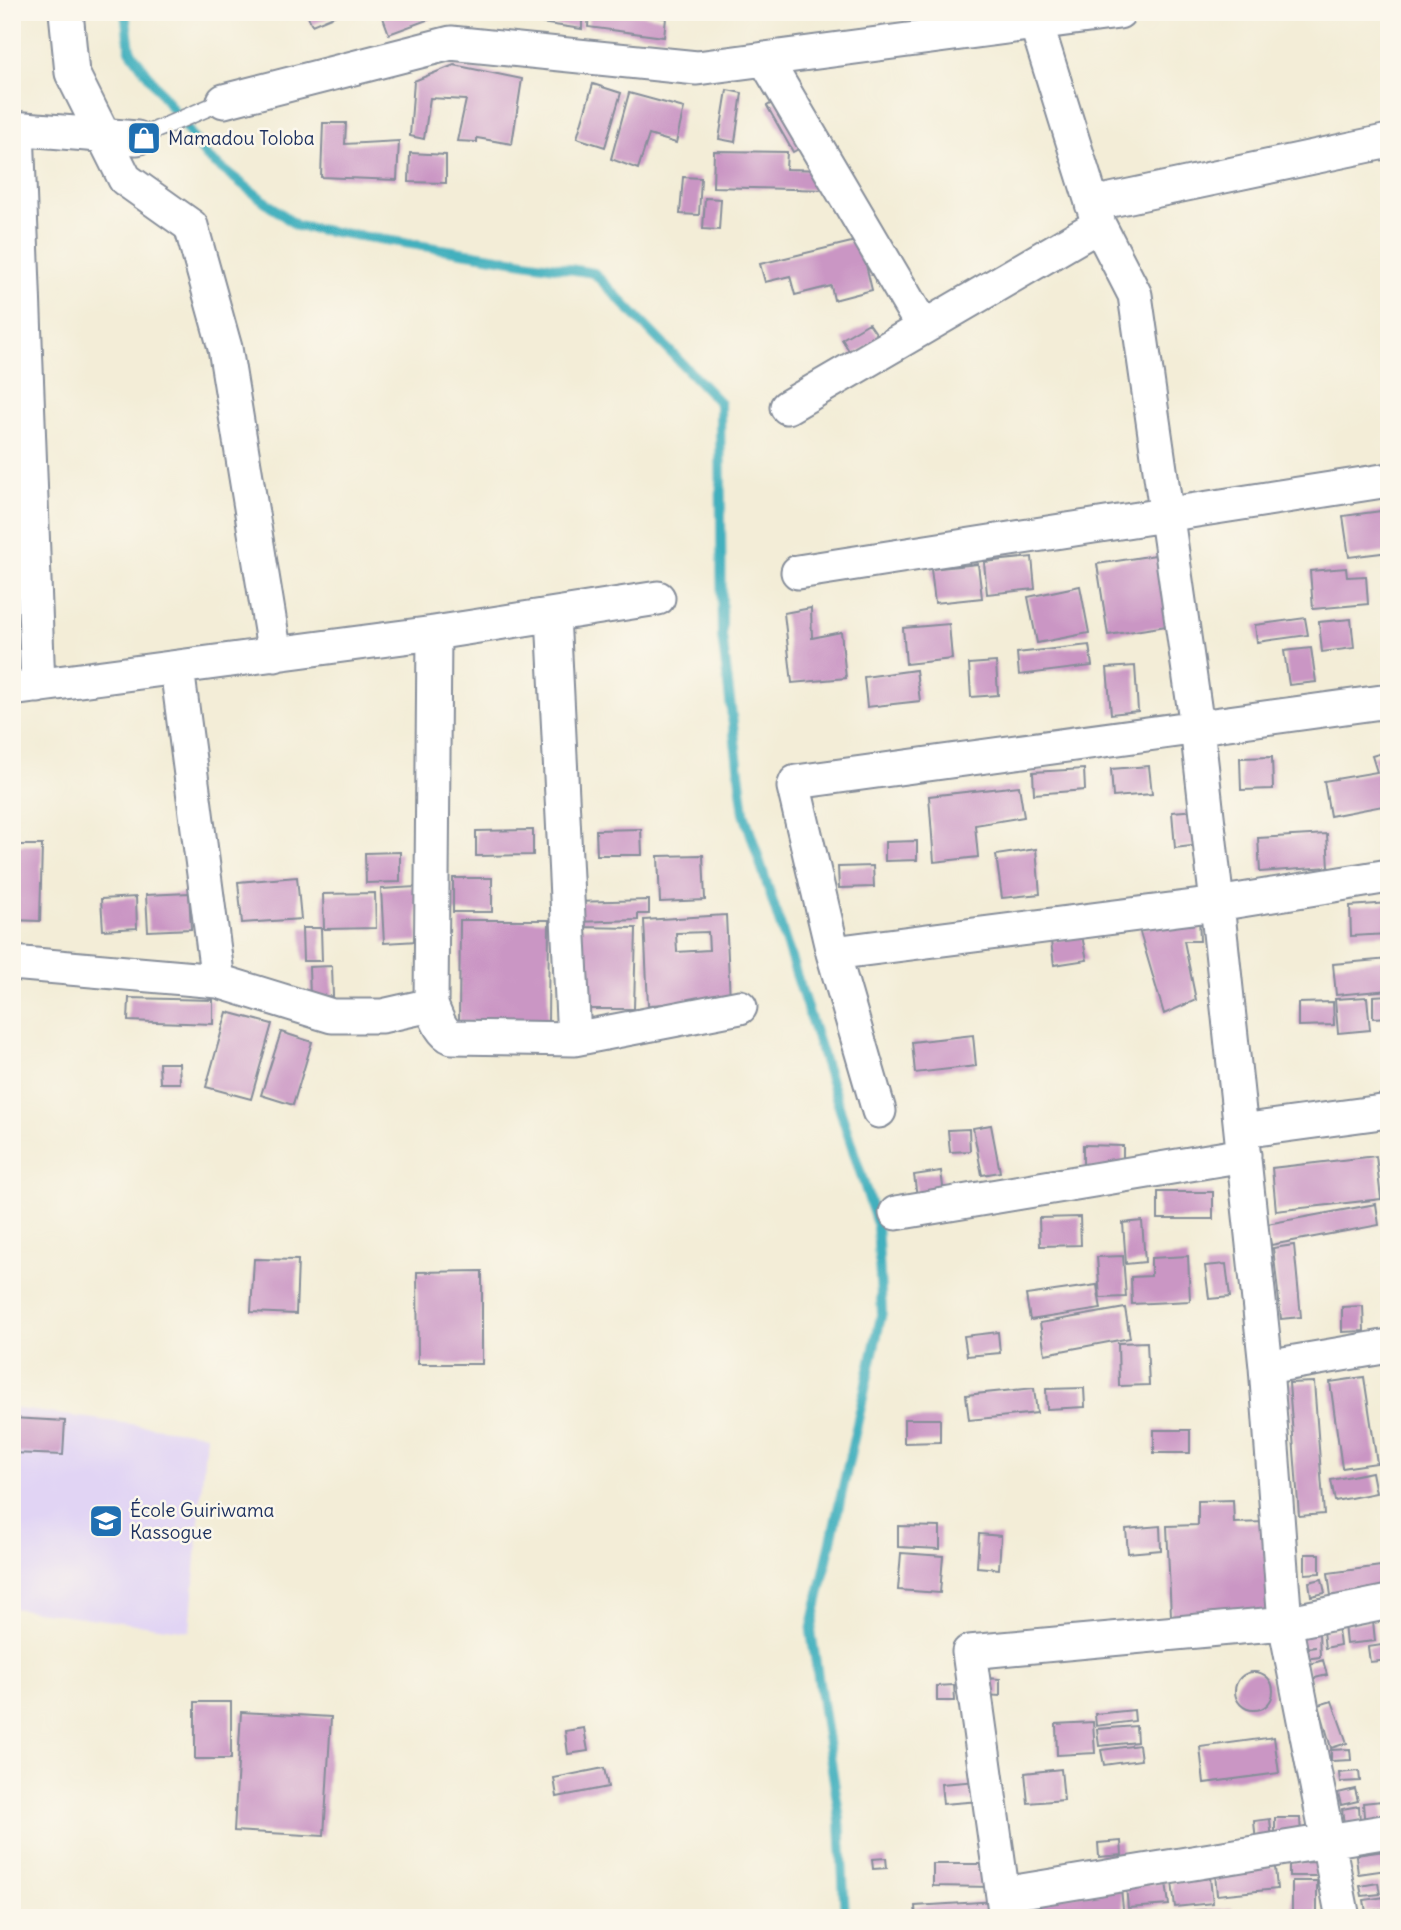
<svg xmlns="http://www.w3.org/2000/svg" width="1401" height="1930" viewBox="0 0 1401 1930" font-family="Delius,sans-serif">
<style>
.built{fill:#e1d4f4}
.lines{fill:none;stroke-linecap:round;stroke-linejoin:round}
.stream{stroke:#42b0be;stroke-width:10}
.building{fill:#ca96c4;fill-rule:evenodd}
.service-casing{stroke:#878e9a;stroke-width:19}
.minor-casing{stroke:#878e9a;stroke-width:37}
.service{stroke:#fff;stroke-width:16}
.minor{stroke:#fff;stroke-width:33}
.labels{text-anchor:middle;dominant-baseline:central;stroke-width:5;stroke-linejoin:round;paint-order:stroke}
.poi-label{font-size:19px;fill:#1b2f5e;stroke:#fbf7ec;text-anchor:start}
</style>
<rect width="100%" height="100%" fill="#fbf7ec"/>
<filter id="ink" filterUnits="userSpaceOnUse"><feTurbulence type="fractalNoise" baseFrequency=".0143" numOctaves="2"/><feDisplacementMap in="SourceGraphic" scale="14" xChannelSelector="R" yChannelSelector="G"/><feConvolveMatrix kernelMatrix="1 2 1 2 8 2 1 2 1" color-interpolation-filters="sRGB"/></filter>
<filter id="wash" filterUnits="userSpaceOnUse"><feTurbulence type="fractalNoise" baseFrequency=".00686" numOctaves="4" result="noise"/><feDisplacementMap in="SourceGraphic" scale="28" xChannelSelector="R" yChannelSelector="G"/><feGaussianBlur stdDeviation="1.57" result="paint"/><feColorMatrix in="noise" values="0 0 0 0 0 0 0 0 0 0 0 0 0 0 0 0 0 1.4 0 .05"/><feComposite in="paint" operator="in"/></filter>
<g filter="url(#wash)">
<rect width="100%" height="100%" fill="#f3edd7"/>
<path class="built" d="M 12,1408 L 206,1434 L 190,1631 L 12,1608 Z"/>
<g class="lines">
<path class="stream" d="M 125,12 L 130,50 L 207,157 L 297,226 L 594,273 L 720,403 L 722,636 L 744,813 L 877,1224 L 882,1312 L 811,1631 L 840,1820 L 845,1918"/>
</g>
<g id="blocks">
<path class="building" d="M 306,12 L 343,12 L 312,25 Z
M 381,12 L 446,12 L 446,13 L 389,34 Z
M 486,12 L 582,12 L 582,29 L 486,15 Z
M 589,12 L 618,12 L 666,18 L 664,37 L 588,27 Z
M 454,65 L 522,79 L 512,144 L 477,138 L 477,142 L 457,141 L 466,100 L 430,98 L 424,139 L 410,136 L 414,81 Z
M 593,84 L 621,93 L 605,147 L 577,138 Z
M 727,90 L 742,93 L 735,142 L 719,139 Z
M 629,93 L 684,108 L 676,143 L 649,135 L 638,169 L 611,159 Z
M 783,97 L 809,143 L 793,152 L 767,106 Z
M 323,123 L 346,123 L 345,144 L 399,141 L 397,180 L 321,177 Z
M 714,151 L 787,152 L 786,169 L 828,170 L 828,190 L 713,187 Z
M 410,153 L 446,155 L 446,183 L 409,182 Z
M 683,177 L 701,178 L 699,215 L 680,214 Z
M 705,198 L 721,199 L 719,230 L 703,229 Z
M 860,240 L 872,290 L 834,300 L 831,286 L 795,295 L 790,276 L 765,282 L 760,264 Z
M 869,323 L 880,339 L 852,356 L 842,339 Z
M 1389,510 L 1389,552 L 1349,557 L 1343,516 Z
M 1162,554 L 1173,625 L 1108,635 L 1097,564 Z
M 1032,557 L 1035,589 L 987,594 L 984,562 Z
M 978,564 L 982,598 L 935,603 L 931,569 Z
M 1346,568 L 1347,577 L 1366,576 L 1368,604 L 1313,609 L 1310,571 Z
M 1080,586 L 1089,633 L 1037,643 L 1028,597 Z
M 811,608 L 812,638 L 841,632 L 846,678 L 792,683 L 784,613 Z
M 1305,618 L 1308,635 L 1257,642 L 1255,625 Z
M 1351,619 L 1354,648 L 1322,652 L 1319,622 Z
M 949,624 L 952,659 L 906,664 L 903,628 Z
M 1089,645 L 1092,666 L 1019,675 L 1017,653 Z
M 1311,648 L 1316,682 L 1289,685 L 1284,651 Z
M 996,662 L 998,695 L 971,697 L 969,664 Z
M 1135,666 L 1138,711 L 1111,714 L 1107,668 Z
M 916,670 L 920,701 L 867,707 L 864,677 Z
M 1389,751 L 1389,777 L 1382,779 L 1383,806 L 1330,816 L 1324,781 L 1377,772 L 1372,756 Z
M 1272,757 L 1273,789 L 1241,790 L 1240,758 Z
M 1149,766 L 1152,794 L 1113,797 L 1111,769 Z
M 1084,769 L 1085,790 L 1034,794 L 1033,772 Z
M 1019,786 L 1024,817 L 975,825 L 978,857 L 934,862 L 929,796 Z
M 1197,810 L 1199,845 L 1175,848 L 1172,812 Z
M 641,829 L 642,855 L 597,855 L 596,830 Z
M 533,830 L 533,855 L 476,856 L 476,831 Z
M 1327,834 L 1329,867 L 1260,872 L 1258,838 Z
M 917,841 L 917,860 L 885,861 L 885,842 Z
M 12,845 L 42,845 L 40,921 L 12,920 Z
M 1036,849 L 1040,894 L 1002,898 L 996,855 Z
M 400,852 L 400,882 L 366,883 L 365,853 Z
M 703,855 L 705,900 L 660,902 L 658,856 Z
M 873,866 L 874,887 L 839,888 L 838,867 Z
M 297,877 L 301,919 L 242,923 L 238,882 Z
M 453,878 L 492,878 L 492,912 L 453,912 Z
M 416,887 L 418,941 L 384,943 L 381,889 Z
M 189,893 L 191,929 L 148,931 L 146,895 Z
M 375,893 L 376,928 L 324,929 L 323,894 Z
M 136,897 L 137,928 L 103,930 L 101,899 Z
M 649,900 L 649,914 L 638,914 L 638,920 L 575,922 L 574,902 Z
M 1389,903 L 1389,934 L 1351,936 L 1350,906 Z
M 726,915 L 730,1001 L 648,1005 L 644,920 ZM 708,932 L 709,950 L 677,952 L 676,933 Z
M 1199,915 L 1200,941 L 1184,941 L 1196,1000 L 1164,1014 L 1139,929 Z
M 460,920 L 549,920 L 548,1023 L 459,1023 Z
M 579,927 L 636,928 L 634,1009 L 578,1009 Z
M 302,928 L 321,928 L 322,961 L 303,961 Z
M 1082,936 L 1087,960 L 1054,965 L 1051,941 Z
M 1389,959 L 1389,990 L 1336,995 L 1333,964 Z
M 332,966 L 333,996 L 310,997 L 309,967 Z
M 1389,995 L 1389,1017 L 1373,1018 L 1373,996 Z
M 1367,997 L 1370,1030 L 1338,1033 L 1335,999 Z
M 129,998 L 213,1000 L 213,1024 L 128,1021 Z
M 1333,1002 L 1334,1025 L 1298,1026 L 1298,1003 Z
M 227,1012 L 272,1024 L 251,1099 L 206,1087 Z
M 281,1032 L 312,1042 L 293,1105 L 261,1095 Z
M 973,1035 L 976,1066 L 915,1073 L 912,1042 Z
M 159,1063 L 179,1063 L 180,1083 L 160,1083 Z
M 991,1125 L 1000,1172 L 982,1175 L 973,1128 Z
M 969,1129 L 970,1151 L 950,1152 L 948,1130 Z
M 1083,1145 L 1123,1146 L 1123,1169 L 1083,1168 Z
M 1376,1156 L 1381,1199 L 1276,1211 L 1272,1168 Z
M 941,1171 L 944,1194 L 917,1197 L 914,1175 Z
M 1158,1192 L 1213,1192 L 1213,1219 L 1158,1219 Z
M 1376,1204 L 1379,1225 L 1271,1245 L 1267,1224 Z
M 1080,1217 L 1081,1245 L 1040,1246 L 1039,1218 Z
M 1142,1221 L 1145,1262 L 1126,1264 L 1123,1223 Z
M 1294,1245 L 1301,1317 L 1281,1319 L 1273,1248 Z
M 1123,1256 L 1126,1297 L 1100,1298 L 1097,1257 Z
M 1188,1256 L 1190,1301 L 1132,1304 L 1131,1277 L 1151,1276 L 1151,1258 Z
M 254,1259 L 298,1260 L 296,1314 L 251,1312 Z
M 1226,1264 L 1230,1297 L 1209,1299 L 1205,1266 Z
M 482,1271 L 482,1364 L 418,1364 L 417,1272 Z
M 1097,1285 L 1101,1309 L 1030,1320 L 1026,1295 Z
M 1363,1306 L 1364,1331 L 1342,1332 L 1342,1307 Z
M 1125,1308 L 1130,1338 L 1045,1354 L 1040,1323 Z
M 998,1332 L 1000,1353 L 967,1356 L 964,1336 Z
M 1147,1342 L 1149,1385 L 1119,1386 L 1118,1343 Z
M 1364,1377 L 1377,1463 L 1342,1468 L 1330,1382 Z
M 1314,1382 L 1324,1514 L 1299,1516 L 1289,1383 Z
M 1034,1388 L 1037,1413 L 969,1420 L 966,1395 Z
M 1084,1388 L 1085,1407 L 1047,1409 L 1046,1389 Z
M 12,1418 L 65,1421 L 63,1455 L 12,1453 Z
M 904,1419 L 940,1419 L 940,1442 L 904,1443 Z
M 1154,1430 L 1190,1430 L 1190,1453 L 1154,1453 Z
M 1372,1472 L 1376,1493 L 1335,1501 L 1331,1480 Z
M 1233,1500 L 1234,1523 L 1266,1522 L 1270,1612 L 1171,1616 L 1167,1526 L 1198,1525 L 1198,1501 Z
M 898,1526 L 940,1527 L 940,1549 L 898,1547 Z
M 1160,1526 L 1161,1550 L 1128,1553 L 1126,1529 Z
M 979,1534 L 1001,1536 L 999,1569 L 977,1567 Z
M 901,1553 L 943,1556 L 940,1593 L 898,1590 Z
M 1305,1554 L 1320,1554 L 1320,1573 L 1305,1574 Z
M 1389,1565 L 1389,1589 L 1331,1596 L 1328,1573 Z
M 1322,1579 L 1325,1593 L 1311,1596 L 1309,1582 Z
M 1373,1621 L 1375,1641 L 1346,1644 L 1344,1624 Z
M 1338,1629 L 1340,1645 L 1325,1648 L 1323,1631 Z
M 1319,1632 L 1320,1657 L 1304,1659 L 1303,1649 L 1316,1647 L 1301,1648 L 1301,1633 Z
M 1389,1644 L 1389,1660 L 1370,1662 L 1368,1647 Z
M 1323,1660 L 1327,1675 L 1311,1679 L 1307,1665 Z
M1235 1691a19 19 0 1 1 38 0a19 19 0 1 1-38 0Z
M 986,1678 L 1000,1679 L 1000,1696 L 986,1695 Z
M 954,1685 L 955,1701 L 937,1701 L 937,1686 Z
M 1332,1701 L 1347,1743 L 1331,1748 L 1319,1705 Z
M 195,1702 L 231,1702 L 231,1759 L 195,1759 Z
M 1134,1710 L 1135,1721 L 1096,1726 L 1095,1714 Z
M 241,1712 L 331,1717 L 324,1836 L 234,1831 Z
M 1093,1722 L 1095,1753 L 1057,1755 L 1056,1724 Z
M 1136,1726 L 1137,1742 L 1099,1746 L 1097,1729 Z
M 584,1728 L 588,1751 L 568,1754 L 565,1731 Z
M 1274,1737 L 1279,1773 L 1204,1783 L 1200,1747 Z
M 1139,1745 L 1141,1760 L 1104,1765 L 1101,1750 Z
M 1350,1749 L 1351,1760 L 1331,1761 L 1331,1750 Z
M 604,1768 L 608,1787 L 557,1797 L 554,1778 Z
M 1061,1769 L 1064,1800 L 1028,1803 L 1025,1773 Z
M 1359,1771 L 1360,1781 L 1340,1782 L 1339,1773 Z
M 978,1781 L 980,1801 L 943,1804 L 941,1784 Z
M 1355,1789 L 1358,1801 L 1341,1805 L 1338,1793 Z
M 1382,1801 L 1384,1827 L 1365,1829 L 1363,1803 Z
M 1359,1806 L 1360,1822 L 1344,1824 L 1342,1809 Z
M 1275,1818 L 1300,1818 L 1301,1834 L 1275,1835 Z
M 1270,1819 L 1272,1841 L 1256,1843 L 1254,1821 Z
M 1121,1841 L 1122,1855 L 1099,1857 L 1098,1843 Z
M 1385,1851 L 1387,1870 L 1358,1874 L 1356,1855 Z
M 886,1858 L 887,1868 L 873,1869 L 872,1859 Z
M 1319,1862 L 1319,1876 L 1289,1876 L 1289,1863 Z
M 933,1864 L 993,1864 L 993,1887 L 933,1886 Z
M 1275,1867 L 1277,1889 L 1217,1895 L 1215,1873 Z
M 1210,1878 L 1213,1903 L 1175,1907 L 1172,1882 Z
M 1292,1881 L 1317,1881 L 1317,1918 L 1292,1918 Z
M 1166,1882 L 1169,1905 L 1128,1908 L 1126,1886 Z
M 1378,1883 L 1380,1894 L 1362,1896 L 1360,1886 Z
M 1121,1889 L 1124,1918 L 1038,1918 L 1035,1899 Z
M 1385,1897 L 1386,1909 L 1366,1912 L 1364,1900 Z
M 997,1901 L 998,1918 L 916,1918 L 915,1906 Z
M 1232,1908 L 1233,1918 L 1194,1918 L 1194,1911 Z"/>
</g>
</g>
<g filter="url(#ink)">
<use href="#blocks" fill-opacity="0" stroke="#878e9a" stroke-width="2"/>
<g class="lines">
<g class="service-casing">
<path id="service" d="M 137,138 L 224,101"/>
</g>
<g class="minor-casing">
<path id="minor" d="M 66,12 L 72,73 L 125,179 L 191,226 L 225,348 L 275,655
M 1035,12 L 1036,23 L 1099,225 L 1135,295 L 1197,727 L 1217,904 L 1266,1367 L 1285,1623 L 1343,1918
M 765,59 L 923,327
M 224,101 L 451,43 L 697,68 L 1119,12
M 12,128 L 137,138
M 17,128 L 38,686
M 1092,204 L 1389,141
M 787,407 L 1099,225
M 798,572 L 1389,480
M 553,615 L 574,1039
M 434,633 L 431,1005 C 436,1016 440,1032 452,1037 L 574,1039 L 740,1007
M 177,668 L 218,981
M 12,689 L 434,633 L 658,598
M 833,953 L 1217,904 L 1389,876
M 12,963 L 218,981 L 332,1016 L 382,1016 L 431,1005
M 879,1111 L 833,953 L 794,787 L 796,782 L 1389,701
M 1241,1131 L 1389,1111
M 896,1213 L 1244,1155
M 1266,1367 L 1389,1346
M 1003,1894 L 1389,1831
M 1006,1918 L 969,1652 L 1285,1623 L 1389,1602"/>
</g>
<use href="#service" class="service"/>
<use href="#minor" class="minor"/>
</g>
</g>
<defs>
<g id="shop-square" transform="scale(1.75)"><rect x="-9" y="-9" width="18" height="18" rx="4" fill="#1f6fb2" stroke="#fbf7ec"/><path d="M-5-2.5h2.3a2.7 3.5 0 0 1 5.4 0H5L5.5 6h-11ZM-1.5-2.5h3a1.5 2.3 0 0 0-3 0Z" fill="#fff"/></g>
<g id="school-square" transform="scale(1.75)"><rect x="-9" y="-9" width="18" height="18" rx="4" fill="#1f6fb2" stroke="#fbf7ec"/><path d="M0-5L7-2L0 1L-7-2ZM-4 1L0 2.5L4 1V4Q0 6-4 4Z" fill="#fff"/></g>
</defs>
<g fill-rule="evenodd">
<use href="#shop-square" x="144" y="138"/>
<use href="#school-square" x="106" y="1521"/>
</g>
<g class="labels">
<g class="poi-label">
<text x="168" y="138">Mamadou Toloba</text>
<text x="130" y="1510">École Guiriwama<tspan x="130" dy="22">Kassogue</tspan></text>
</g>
</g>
<rect width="1401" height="1930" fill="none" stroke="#fbf7ec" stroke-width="42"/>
</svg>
